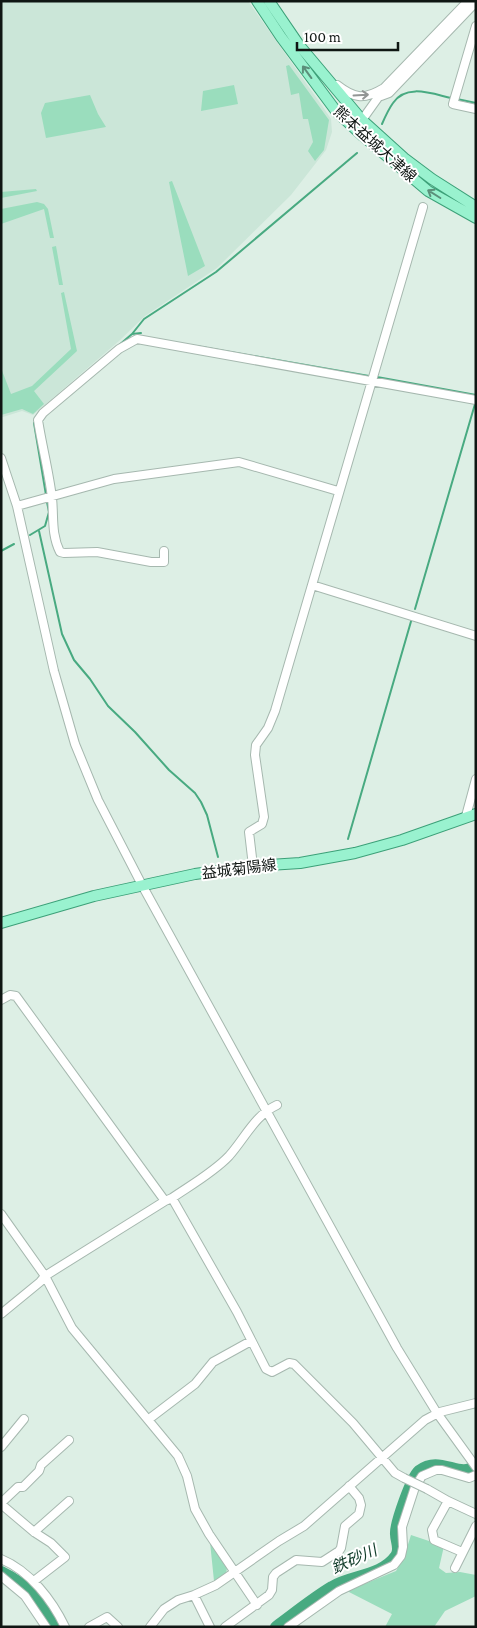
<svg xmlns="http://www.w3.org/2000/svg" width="477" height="1628" viewBox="0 0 477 1628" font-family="'Crimson Pro','Noto Sans JP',serif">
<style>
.built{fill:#cbe6d8}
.green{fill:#9addbd}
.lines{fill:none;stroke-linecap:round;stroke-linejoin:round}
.stream{stroke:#48aa81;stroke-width:2}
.river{stroke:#48aa81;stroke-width:12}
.minor-casing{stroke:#a6b8af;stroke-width:10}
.major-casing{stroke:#3ca078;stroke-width:12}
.minor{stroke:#fff;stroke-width:8}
.major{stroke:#99f2cf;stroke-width:10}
.minor-bridge-casing{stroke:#a6b8af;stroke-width:10;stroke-linecap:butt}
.minor-bridge{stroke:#fff;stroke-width:8}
.oneway{stroke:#5b8f7a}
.oneway2{stroke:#939695}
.labels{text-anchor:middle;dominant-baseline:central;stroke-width:4;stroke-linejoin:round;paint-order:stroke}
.street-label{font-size:15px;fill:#0f1613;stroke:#fff}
.water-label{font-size:16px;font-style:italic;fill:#123d2b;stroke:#fff}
</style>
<rect width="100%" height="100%" fill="#ddefe5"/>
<path class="built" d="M 1,1 L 248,1 L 323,107 L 331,119 L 332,132 L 326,150 L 291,195 L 217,268 L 145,316 L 119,341 L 33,415 L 22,411 L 3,417 L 1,417 Z"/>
<path class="green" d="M 289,65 L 329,120 L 324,150 L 315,161 L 308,151 L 313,142 L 308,119 L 303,119 L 299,93 L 291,95 L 286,66 Z
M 234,85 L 238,104 L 201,111 L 203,91 Z
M 90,95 L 98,114 L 106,127 L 46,138 L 41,113 L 45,103 Z
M 172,181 L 205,266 L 188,276 L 169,182 Z
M 36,189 L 37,191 L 1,198 L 1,192 Z
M 37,202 L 44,204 L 48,209 L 54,238 L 50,238 L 44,209 L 1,224 L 1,209 Z
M 56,246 L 63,285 L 59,285 L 52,247 Z
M 64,292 L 77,351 L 34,391 L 44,404 L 33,414 L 22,409 L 1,415 L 1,368 L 11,394 L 32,386 L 71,349 L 61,293 Z
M 411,1535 L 444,1546 L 439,1568 L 446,1573 L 460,1572 L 476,1575 L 476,1596 L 445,1611 L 434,1627 L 385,1627 L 392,1614 L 347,1591 L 396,1571 L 404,1557 Z
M 210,1542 L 227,1568 L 226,1574 L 214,1581 Z"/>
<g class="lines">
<path class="stream" d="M 457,99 L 476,103
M 382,124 C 385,117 388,110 393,103 C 406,83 433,94 451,98
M 132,334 L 141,333
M 118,346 L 132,334 L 144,319 L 216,272 L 357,153
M 196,346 L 369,376
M 377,377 L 476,395
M 34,423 L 46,495
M 39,531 L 62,634 L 74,660 L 90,679 L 108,706 L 135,732 L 169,770 L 195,793 L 201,802 L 207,815 L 218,857
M 30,535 L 45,526 L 49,512 L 47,502
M 1,551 L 14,544
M 415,609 L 475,404
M 348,839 L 412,618"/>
<path class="river" d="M 1,1572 C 28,1585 41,1602 56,1627
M 276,1627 C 294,1614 312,1599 332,1587 C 351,1575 381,1577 396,1556 C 401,1549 396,1542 396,1534 C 395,1524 412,1477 419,1471 C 441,1454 460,1481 476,1465"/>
<g class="minor-casing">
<path id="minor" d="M 476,26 L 453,104 L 476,109
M 337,85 C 355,99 364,100 384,88 L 468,1
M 381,96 L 389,93 L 476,2
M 363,136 L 362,120 L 382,92
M 1,458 L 17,506 L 54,671 L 75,744 L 98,800 L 142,885 L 397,1348 L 437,1413 L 476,1467
M 17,506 L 114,479 L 239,462 L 338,491
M 164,551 L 164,562 L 151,562 L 97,552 L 64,553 L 60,552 C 51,534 54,516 52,498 C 49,472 42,446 38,420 L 43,413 L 119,349 L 137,339 L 476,400
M 312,585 L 476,636
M 466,816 L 476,779
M 253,866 L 249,832 L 262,824 L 264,817 L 255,755 L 256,745 L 268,728 L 275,711 L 423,207
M 1,1000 L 10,995 L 16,996 L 165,1201
M 172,1198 L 237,1312 L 266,1369 L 272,1372 L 289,1363 L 294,1364 L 353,1423 L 395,1473 L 404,1478
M 1,1214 L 45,1276 L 72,1328 L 178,1456 L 187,1476 L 195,1509 L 209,1534 L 257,1605
M 1,1314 L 40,1282 L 45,1276 L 165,1201 L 172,1198 C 191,1185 214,1172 229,1156 C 245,1138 255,1115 277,1105
M 149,1419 L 195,1384 L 213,1362 L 251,1341
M 1,1447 L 24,1419
M 427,1489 L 448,1501 L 476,1514
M 448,1501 L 432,1530 L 434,1540 L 462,1552
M 1,1503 L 18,1487 L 23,1487 L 39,1471 L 41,1465 L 69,1440
M 1,1504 L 34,1532 L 51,1543 L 65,1557 L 34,1581
M 34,1532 L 69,1501
M 1,1559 C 30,1571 52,1600 65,1627
M 455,1568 L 476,1526
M 1,1576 L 25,1596 L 46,1627
M 194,1595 L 210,1627
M 89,1627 L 107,1617 L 118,1627
M 150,1627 L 164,1609 L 178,1600 L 194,1595 L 216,1585 L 279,1541 L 304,1526 L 425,1420 L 440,1412 L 476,1403
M 225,1627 L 269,1595 L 272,1590 L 273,1577 L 276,1573 L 296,1560 L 322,1562 L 339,1551 L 341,1548 L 345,1526 L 359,1514 L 361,1505 L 359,1498 L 349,1486
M 288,1627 L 339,1591 L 394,1565 L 401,1556 L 403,1547 L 402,1527 L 415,1487 L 422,1476 L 436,1470 L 442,1470 L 469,1478 L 476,1475"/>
</g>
<g class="major-casing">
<path id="major" d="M 257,1 L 281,37 L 336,111 L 363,136 L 428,191 L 476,218
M 269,1 L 299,45 L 362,120 L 404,158 L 432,179 L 476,207
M 1,923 L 94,896 L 195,874 L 253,866 L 300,863 L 355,853 L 402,840 L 476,814"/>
</g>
<use href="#minor" class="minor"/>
<use href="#major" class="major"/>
<g class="minor-bridge-casing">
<path id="minor-bridge" d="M 404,1478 L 427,1489"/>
</g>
<use href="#minor-bridge" class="minor-bridge"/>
</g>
<defs><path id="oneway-shaft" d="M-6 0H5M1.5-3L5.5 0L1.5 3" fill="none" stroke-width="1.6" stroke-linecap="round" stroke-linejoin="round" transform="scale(1.25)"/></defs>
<g class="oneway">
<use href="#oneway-shaft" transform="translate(307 72) rotate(-126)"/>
<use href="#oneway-shaft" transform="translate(434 194) rotate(-148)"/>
</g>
<use class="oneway2" href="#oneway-shaft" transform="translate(361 95) rotate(-3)"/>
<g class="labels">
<g class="street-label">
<text transform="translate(375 144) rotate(42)">熊本益城大津線</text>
<text transform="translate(239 869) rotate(-7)">益城菊陽線</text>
</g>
<g class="water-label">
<text transform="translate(354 1559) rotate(-24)">鉄砂川</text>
</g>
</g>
<rect width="477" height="1628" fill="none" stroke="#0f1613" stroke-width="5"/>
<path d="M297 42v8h101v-8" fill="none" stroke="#0f1613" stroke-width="2.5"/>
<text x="304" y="42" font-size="15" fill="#0f1613" stroke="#ffffff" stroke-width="4" paint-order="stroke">100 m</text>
</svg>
